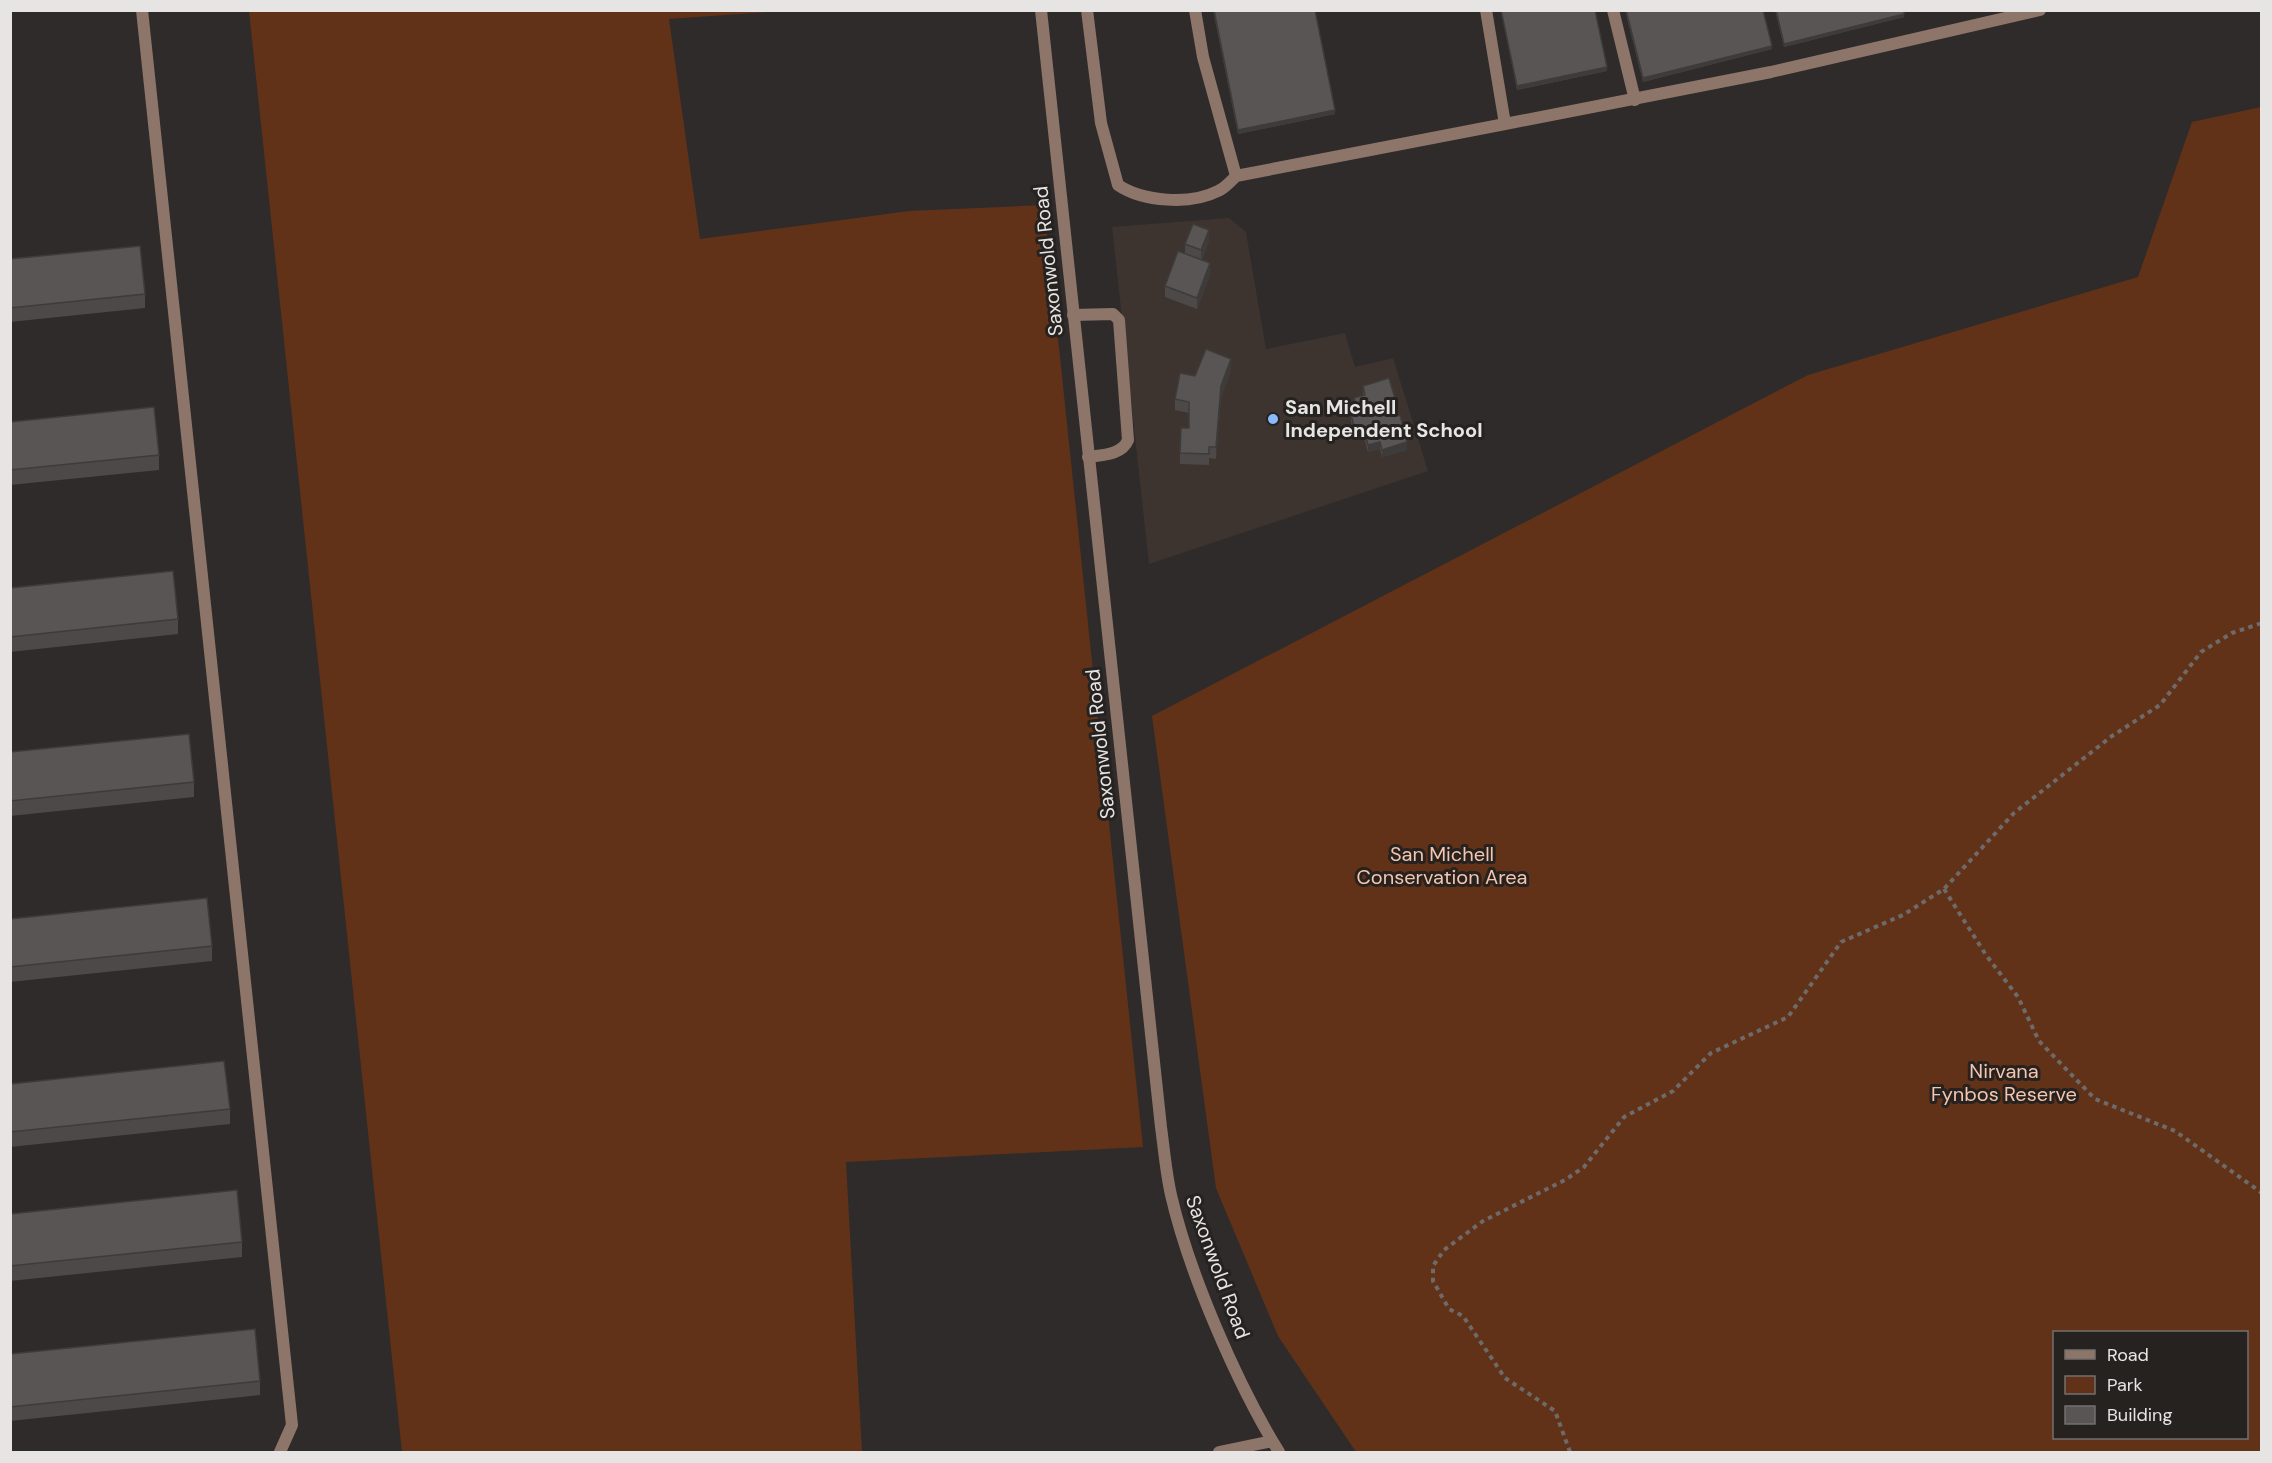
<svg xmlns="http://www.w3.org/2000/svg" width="2272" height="1463" viewBox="0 0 2272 1463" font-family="'DM Sans',sans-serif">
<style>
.built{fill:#3d342f}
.green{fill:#623218;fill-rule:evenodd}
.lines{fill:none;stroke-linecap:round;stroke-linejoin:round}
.path{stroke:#6d6a69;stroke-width:4;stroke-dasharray:4.5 4.5;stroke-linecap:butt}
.service{stroke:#8e7569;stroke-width:12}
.minor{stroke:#8e7569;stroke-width:12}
.wall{fill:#4c4948}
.shaded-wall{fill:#3e3c3b}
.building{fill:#585554;stroke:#3e3c3b;stroke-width:1.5}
.poi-dot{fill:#8cb9fc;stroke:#252220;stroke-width:2}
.labels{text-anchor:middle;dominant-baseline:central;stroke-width:6;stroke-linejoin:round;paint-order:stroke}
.street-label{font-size:20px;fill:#e7e5e4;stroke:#252220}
.poi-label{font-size:20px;font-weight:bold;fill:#e7e5e4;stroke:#252220;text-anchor:start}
.park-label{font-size:20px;fill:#f7c5ad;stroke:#252220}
</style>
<rect width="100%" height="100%" fill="#2e2b2a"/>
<path class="built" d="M 1229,218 L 1246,232 L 1266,349 L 1345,333 L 1355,367 L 1393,358 L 1428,471 L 1149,564 L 1112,227 Z"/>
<path class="green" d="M 249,11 L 782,11 L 669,19 L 700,239 L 909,211 L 1044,205 L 1143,1147 L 846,1162 L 862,1452 L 402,1452 Z
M 2261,107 L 2261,1452 L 1356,1452 L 1278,1336 L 1216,1188 L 1152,716 L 1808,375 L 2138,277 L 2192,122 ZM 2054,1332 L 2246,1332 L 2246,1438 L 2054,1438 Z"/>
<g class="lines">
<path class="path" d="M 1944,889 L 1986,955 L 2018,997 L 2039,1041 L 2095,1099 L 2175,1131 L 2262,1193
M 1570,1452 L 1555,1411 L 1505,1378 L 1463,1316 L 1449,1309 L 1433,1281 L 1433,1266 L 1444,1250 L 1483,1221 L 1565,1180 L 1584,1167 L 1624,1117 L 1673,1091 L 1711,1053 L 1788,1017 L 1841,942 L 1903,915 L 1944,889 L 2014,813 L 2112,736 L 2160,705 L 2201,652 L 2232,633 L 2262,623"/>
<path class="service" d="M 142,10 L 292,1425 L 280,1452
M 1087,10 L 1101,123 L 1118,185 C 1143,202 1191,205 1218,191 C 1225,188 1231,181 1236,176
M 1195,10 L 1203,57 L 1236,176 L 1505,124
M 1486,10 L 1505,124 L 1771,72 L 2040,10
M 1613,10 L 1635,100
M 1073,315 L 1113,314 L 1119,320 L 1128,440 C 1122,455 1102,455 1088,457"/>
<path class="minor" d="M 1041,10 L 1161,1127 C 1164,1149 1166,1173 1171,1195 C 1189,1273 1237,1384 1279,1452
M 1219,1452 L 1272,1441"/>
</g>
<path class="wall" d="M 1213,10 L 1315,10 L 1335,114 L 1238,134 Z
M 1501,10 L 1595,10 L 1607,71 L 1517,90 Z
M 1625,10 L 1763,10 L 1772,49 L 1643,82 Z
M 1775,10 L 1904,10 L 1904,17 L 1784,47 Z
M 1209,241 L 1202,260 L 1210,275 L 1197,309 L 1165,297 L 1165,286 L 1185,254 L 1185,244 Z
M 10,259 L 145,294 L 145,308 L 10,322 Z
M 1231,370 L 1221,397 L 1216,459 L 1209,458 L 1209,465 L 1180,464 L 1180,453 L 1189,428 L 1189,413 L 1175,410 L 1175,399 L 1195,376 Z
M 1363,386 L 1397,412 L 1395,413 L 1407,450 L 1382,457 L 1380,449 L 1368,452 L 1364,438 L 1356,440 L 1351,422 L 1351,415 L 1357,413 L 1354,405 L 1354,398 L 1363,395 Z
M 10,422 L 159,455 L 159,470 L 10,485 Z
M 10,588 L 178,619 L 178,634 L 10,652 Z
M 10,752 L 194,782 L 194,797 L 10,816 Z
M 10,919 L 212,946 L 212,961 L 10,982 Z
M 10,1084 L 230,1109 L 230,1124 L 10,1147 Z
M 10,1214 L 242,1242 L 242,1257 L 10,1281 Z
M 10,1354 L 260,1381 L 260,1395 L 10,1421 Z"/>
<path class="shaded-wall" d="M 1904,14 L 1904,17 L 1784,47 L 1784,44 Z
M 1772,46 L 1772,49 L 1643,82 L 1643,78 Z
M 1607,67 L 1607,71 L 1517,90 L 1517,86 Z
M 1335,110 L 1335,114 L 1238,134 L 1238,130 Z
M 1209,230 L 1209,241 L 1201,262 L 1201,250 Z
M 1210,263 L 1210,275 L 1197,309 L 1197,298 Z
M 1231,359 L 1231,370 L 1221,397 L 1216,459 L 1216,447 L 1221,386 Z
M 1397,405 L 1397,412 L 1393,414 L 1393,406 Z
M 1364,430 L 1364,438 L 1356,440 L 1356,433 Z
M 1380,442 L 1380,449 L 1368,452 L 1368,445 Z
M 1407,442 L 1407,450 L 1382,457 L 1382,450 Z"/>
<path class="building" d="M 1214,10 L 1315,10 L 1335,110 L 1238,130 Z
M 1501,10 L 1595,10 L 1607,67 L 1517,86 Z
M 1626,10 L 1763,10 L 1772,46 L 1643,78 Z
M 1776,10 L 1904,10 L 1904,14 L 1784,44 Z
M 1193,224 L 1209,230 L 1201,250 L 1185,244 Z
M 140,246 L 145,294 L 10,308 L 10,259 Z
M 1178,251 L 1210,263 L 1197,298 L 1165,286 Z
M 1206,349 L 1231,359 L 1221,386 L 1216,447 L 1209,447 L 1209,454 L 1180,453 L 1181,428 L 1189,428 L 1189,402 L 1175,399 L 1180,373 L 1195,376 Z
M 1389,378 L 1397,405 L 1393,406 L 1396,416 L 1400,415 L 1407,442 L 1382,450 L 1380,442 L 1368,445 L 1364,430 L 1356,433 L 1351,415 L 1359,413 L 1354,398 L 1365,395 L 1363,386 Z
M 154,407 L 159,455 L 10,470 L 10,422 Z
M 173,571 L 178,619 L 10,637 L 10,588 Z
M 189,734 L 194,782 L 10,801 L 10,752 Z
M 207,898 L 212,946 L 10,967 L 10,919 Z
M 224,1061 L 230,1109 L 10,1132 L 10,1084 Z
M 237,1190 L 242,1242 L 10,1266 L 10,1214 Z
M 255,1329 L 260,1381 L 10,1407 L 10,1354 Z"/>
<circle class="poi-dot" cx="1273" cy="419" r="6"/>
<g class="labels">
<g class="street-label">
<text transform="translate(1048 261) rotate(-96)">Saxonwold Road</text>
<text transform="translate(1100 744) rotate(-96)">Saxonwold Road</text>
<text transform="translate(1218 1267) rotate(70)">Saxonwold Road</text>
</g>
<g class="poi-label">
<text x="1285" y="407">San Michell<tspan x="1285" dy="23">Independent School</tspan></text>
</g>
<g class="park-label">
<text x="1442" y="854">San Michell<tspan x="1442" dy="23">Conservation Area</tspan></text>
<text x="2004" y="1071">Nirvana<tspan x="2004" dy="23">Fynbos Reserve</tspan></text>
</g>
</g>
<rect width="2272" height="1463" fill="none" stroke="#e7e5e4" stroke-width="24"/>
<rect x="2053" y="1331" width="195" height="108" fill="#252220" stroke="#73706e" stroke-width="1.5"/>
<rect x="2065" y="1350" width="30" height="9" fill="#8e7569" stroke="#73706e" stroke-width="1.5"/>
<text x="2107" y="1361" font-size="18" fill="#e7e5e4">Road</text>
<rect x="2065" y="1376" width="30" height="18" fill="#623218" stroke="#73706e" stroke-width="1.5"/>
<text x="2107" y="1391" font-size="18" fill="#e7e5e4">Park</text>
<rect x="2065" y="1406" width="30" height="18" fill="#585554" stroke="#73706e" stroke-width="1.5"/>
<text x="2107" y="1421" font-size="18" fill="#e7e5e4">Building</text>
</svg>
